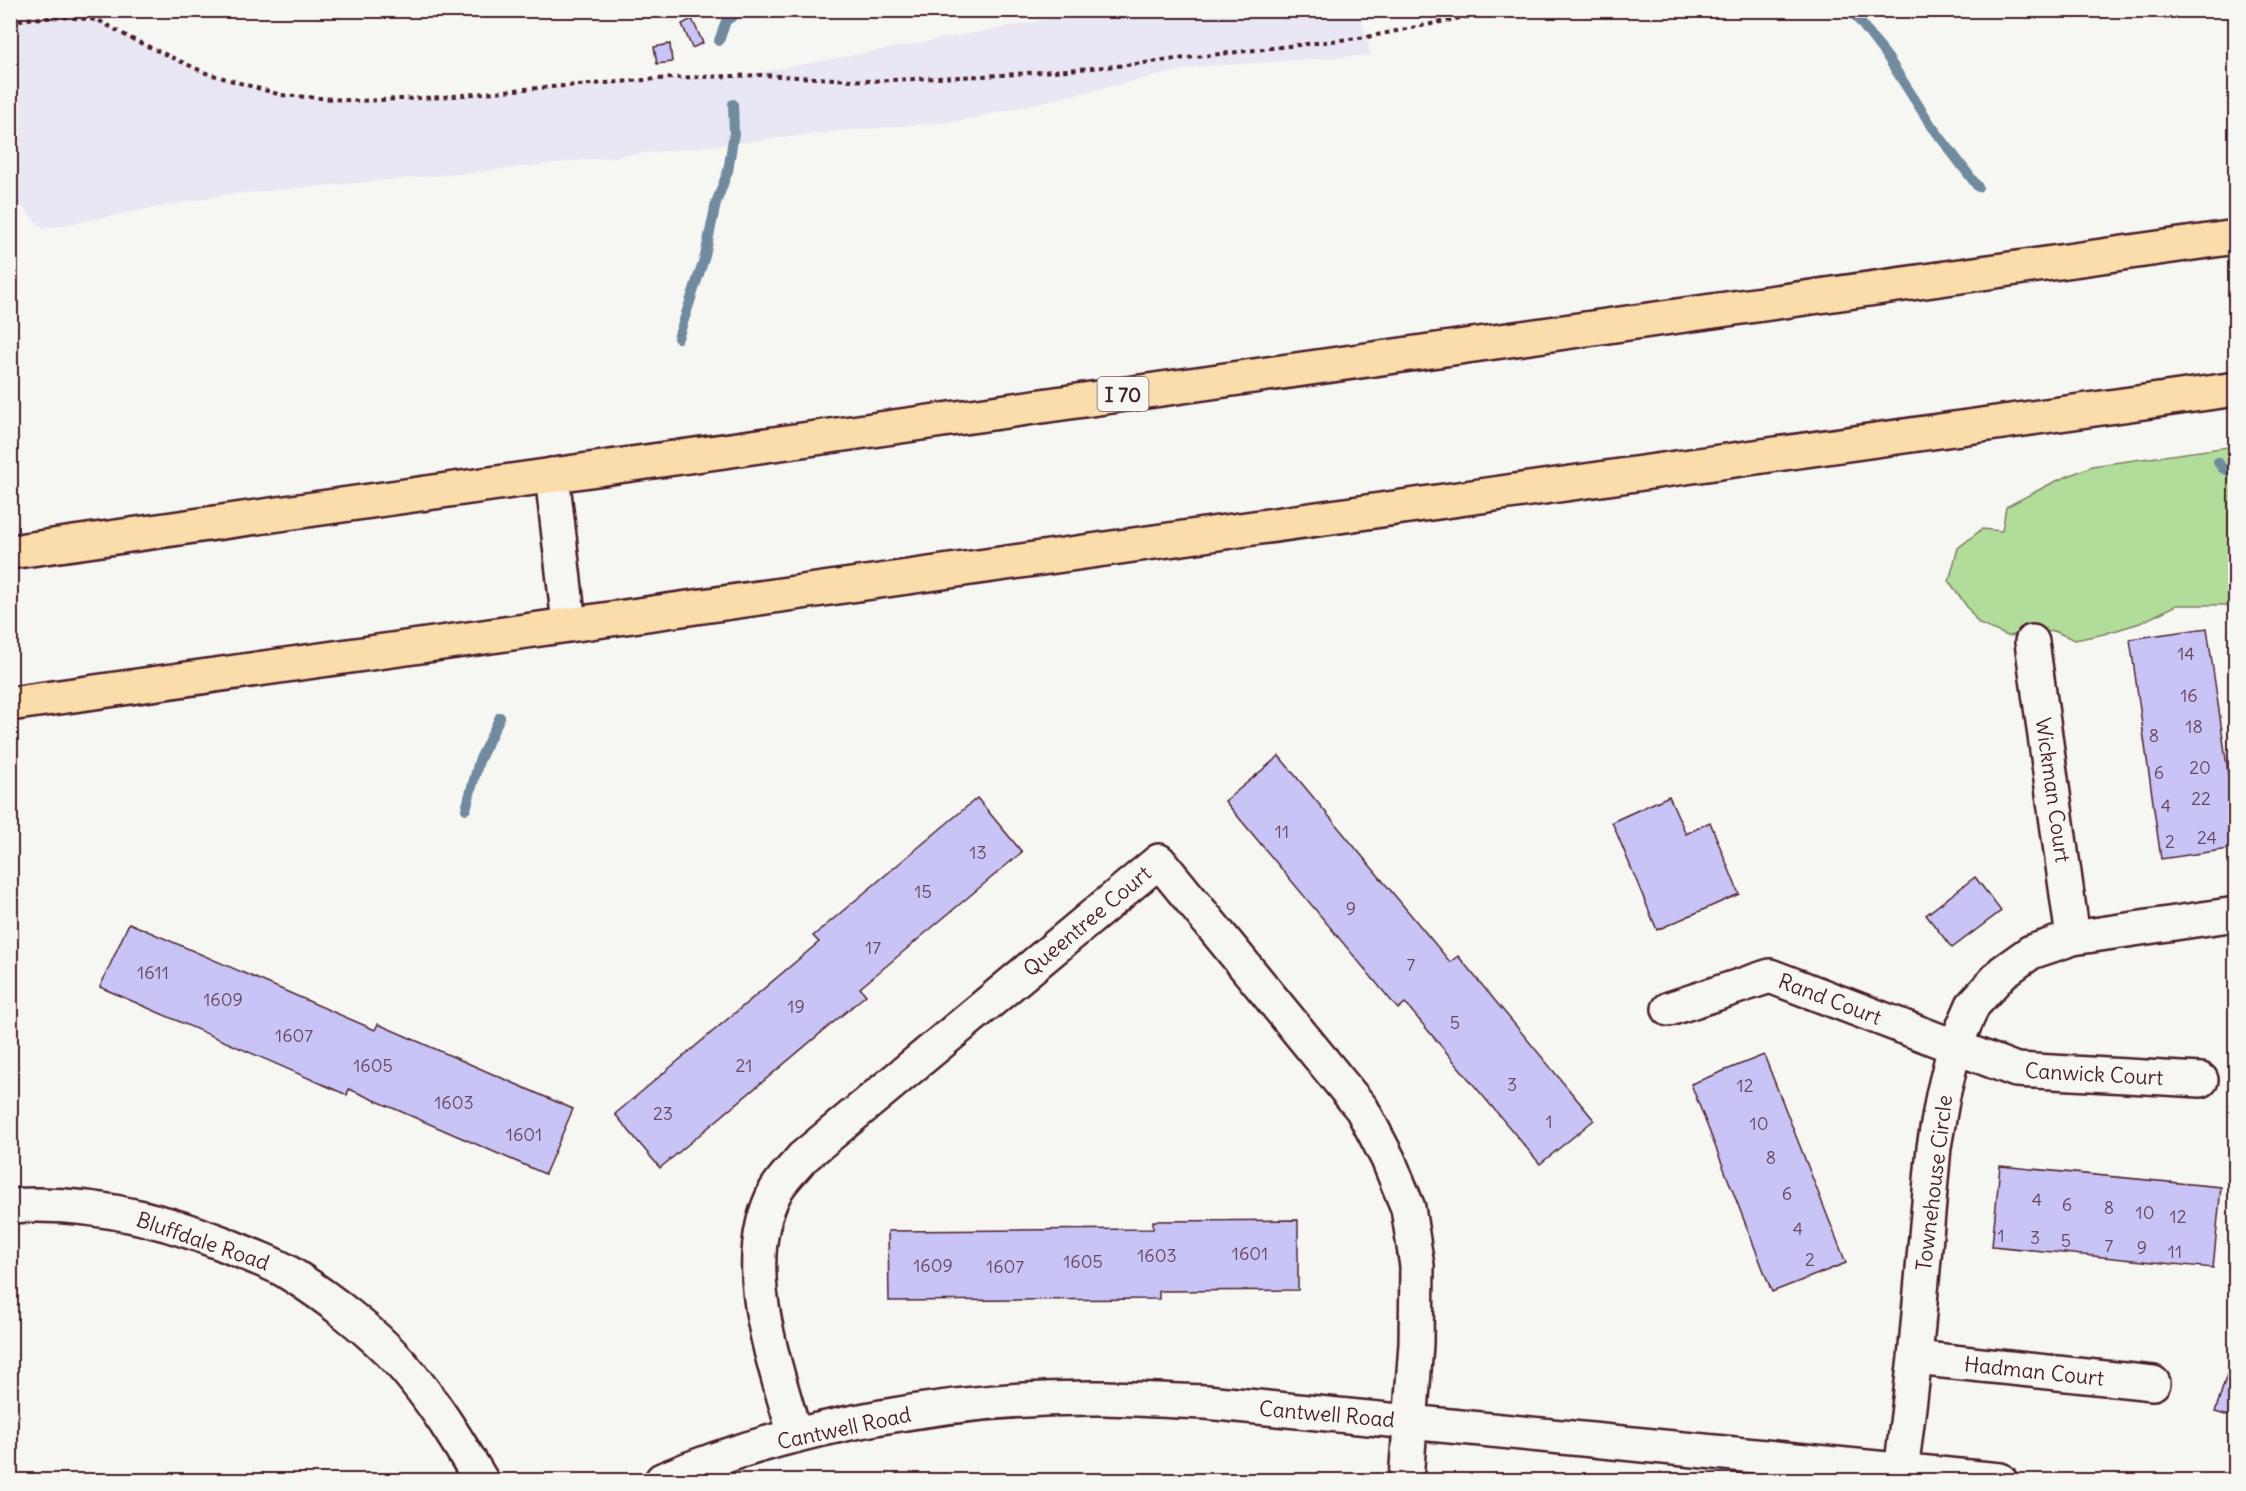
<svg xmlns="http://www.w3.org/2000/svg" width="2246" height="1491" viewBox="0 0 2246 1491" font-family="Delius,sans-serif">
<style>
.built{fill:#e8e7f3}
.green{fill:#b1dc9a;stroke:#7e7e62;stroke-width:1.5}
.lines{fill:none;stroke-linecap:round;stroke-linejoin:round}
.stream{stroke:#708a9e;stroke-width:10}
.building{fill:#c9c4f6;stroke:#4a1f2b;stroke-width:1.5}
.minor-casing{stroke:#4a1f2b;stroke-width:38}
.highway-casing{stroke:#4a1f2b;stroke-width:38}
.path{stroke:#4a1f2b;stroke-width:4;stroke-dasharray:4.5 4.5;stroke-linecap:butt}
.minor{stroke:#f6f6f2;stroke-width:33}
.highway{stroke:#faddab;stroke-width:33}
.labels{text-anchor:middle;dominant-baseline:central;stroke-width:5;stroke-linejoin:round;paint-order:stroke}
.number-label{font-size:18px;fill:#6a485e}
.shield{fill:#f6f6f2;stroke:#7e6067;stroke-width:1.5}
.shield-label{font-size:20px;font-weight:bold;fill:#4a1f2b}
.street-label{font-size:21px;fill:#4a1f2b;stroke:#f6f6f2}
</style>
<rect width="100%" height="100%" fill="#f6f6f2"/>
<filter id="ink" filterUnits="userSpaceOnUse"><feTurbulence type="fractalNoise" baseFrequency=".0167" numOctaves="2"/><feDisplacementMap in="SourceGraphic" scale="12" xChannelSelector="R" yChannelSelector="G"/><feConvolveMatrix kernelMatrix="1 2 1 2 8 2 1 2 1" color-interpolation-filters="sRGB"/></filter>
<g filter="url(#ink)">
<path class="built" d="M 1099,10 L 1359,11 L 1371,55 L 1196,67 L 959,121 L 842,131 L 477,172 L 222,195 L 43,229 L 11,195 L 11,23 L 25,19 L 63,17 L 98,20 L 132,39 L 206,73 L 281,95 L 359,101 L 443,97 L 525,89 L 671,78 L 740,76 Z"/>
<path class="green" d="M 2235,446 L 2235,607 L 2224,605 L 2177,605 L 2140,623 L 2104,634 L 2075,640 L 2054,631 L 2008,636 L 1979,624 L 1949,581 L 1958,548 L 1982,529 L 2002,531 L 2006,507 L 2054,482 L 2092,466 Z"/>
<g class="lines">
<path class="stream" d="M 1851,10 L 1888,58 L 1931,125 L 1978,187
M 719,41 L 726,21 L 742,10
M 678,338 L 705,256 L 716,203 L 728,171 L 734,133 L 733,104
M 2218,462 L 2222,468 L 2236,474
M 466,809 L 479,761 L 500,717"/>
</g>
<path class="building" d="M 692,19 L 703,43 L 692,48 L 682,24 Z
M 670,44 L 672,62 L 657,64 L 654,47 Z
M 2207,628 L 2236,828 L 2236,848 L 2161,859 L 2130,639 Z
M 1279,756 L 1450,962 L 1458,956 L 1594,1120 L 1540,1164 L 1405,1003 L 1398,1009 L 1225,801 Z
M 1669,796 L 1686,834 L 1710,822 L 1739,894 L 1657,930 L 1612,822 Z
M 977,798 L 1022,852 L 860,988 L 866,995 L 660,1168 L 615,1114 L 819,942 L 813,936 Z
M 1975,877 L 2001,911 L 1952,948 L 1926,915 Z
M 129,923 L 375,1030 L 378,1024 L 573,1109 L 545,1174 L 349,1089 L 347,1095 L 100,987 Z
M 1764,1055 L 1846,1263 L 1772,1292 L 1691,1084 Z
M 2000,1166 L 2221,1187 L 2213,1268 L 1992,1246 Z
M 1298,1220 L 1298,1290 L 1159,1291 L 1159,1299 L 889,1301 L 888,1231 L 1153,1229 L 1153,1221 Z
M 2236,1346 L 2236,1418 L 2215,1412 Z"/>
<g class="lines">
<g class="minor-casing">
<path id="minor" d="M 552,475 L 569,624
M 2032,642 L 2073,938
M 1669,1009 L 1770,976 L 2016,1070 L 2201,1080
M 10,1206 C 93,1200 173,1221 248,1254 C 262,1260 277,1265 289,1273 C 326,1296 373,1332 402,1365 C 433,1400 457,1440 481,1480
M 1915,1358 L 2153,1383
M 795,1436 C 775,1362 736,1263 776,1190 C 783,1178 794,1168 802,1158 L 1159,861 L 1362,1109 L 1388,1159 L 1408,1208 L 1417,1266 L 1416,1344 L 1406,1480
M 1901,1472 L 1915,1358 L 1934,1147 L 1943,1095 L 1955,1046 L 1973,1005 L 2003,972 L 2031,952 L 2073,938 L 2236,914
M 662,1480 C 793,1424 964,1396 1106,1398 C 1140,1399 1173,1401 1206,1402 L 2000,1480"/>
</g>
<g class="highway-casing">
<path id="highway" d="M 10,552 L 2236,237
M 10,704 L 2236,389"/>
</g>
<path class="path" d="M 10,23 L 25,19 L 63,17 L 98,20 L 132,39 L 206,73 L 281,95 L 359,101 L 443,97 L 525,89 L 671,78 L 762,75 L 869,81 L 1003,75 L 1117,66 L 1367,37 L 1500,10"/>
<use href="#minor" class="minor"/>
<use href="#highway" class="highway"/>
</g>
</g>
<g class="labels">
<g class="number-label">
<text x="2186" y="653">14</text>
<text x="2189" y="695">16</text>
<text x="2194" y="726">18</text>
<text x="2154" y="735">8</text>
<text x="2200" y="767">20</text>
<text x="2159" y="772">6</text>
<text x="2201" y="798">22</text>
<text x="2166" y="805">4</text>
<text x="1282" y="831">11</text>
<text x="2207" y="837">24</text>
<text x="2170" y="841">2</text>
<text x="978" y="852">13</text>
<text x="923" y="891">15</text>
<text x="1351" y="908">9</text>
<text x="873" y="947">17</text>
<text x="1411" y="964">7</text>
<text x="153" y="972">1611</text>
<text x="223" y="999">1609</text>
<text x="796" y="1006">19</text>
<text x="1455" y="1022">5</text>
<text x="294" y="1035">1607</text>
<text x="373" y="1065">1605</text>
<text x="744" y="1065">21</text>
<text x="1512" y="1084">3</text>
<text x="1745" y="1085">12</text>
<text x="454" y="1102">1603</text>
<text x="663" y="1113">23</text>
<text x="1549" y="1121">1</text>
<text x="1759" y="1123">10</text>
<text x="524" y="1134">1601</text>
<text x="1771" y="1157">8</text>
<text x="1787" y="1193">6</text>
<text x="2037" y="1199">4</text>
<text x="2067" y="1204">6</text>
<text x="2109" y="1207">8</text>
<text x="2145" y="1212">10</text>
<text x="2178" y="1216">12</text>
<text x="1798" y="1228">4</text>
<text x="2001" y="1235">1</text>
<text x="2035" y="1237">3</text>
<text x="2066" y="1240">5</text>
<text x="2109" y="1245">7</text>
<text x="2142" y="1247">9</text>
<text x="2175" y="1251">11</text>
<text x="1250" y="1253">1601</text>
<text x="1157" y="1255">1603</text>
<text x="1810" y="1259">2</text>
<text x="1083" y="1261">1605</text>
<text x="933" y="1265">1609</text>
<text x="1005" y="1266">1607</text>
</g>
<rect class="shield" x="1097.5" y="377" width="51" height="34" rx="4.5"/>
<g class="shield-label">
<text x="1123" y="394">I 70</text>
</g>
<g class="street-label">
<text transform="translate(2053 790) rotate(82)">Wickman Court</text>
<text transform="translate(1087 921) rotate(-40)">Queentree Court</text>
<text transform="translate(1830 999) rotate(21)">Rand Court</text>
<text transform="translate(2094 1074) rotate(3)">Canwick Court</text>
<text transform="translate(1934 1183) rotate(-83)">Townehouse Circle</text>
<text transform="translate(203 1241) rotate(19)">Bluffdale Road</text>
<text transform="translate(2034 1371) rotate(6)">Hadman Court</text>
<text transform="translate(1327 1414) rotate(5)">Cantwell Road</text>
<text transform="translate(844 1428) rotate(-12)">Cantwell Road</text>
</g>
</g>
<rect width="2246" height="1491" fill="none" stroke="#f6f6f2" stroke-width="36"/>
<rect x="18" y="18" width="2210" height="1455" fill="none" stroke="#4a1f2b" stroke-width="2" filter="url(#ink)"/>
</svg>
